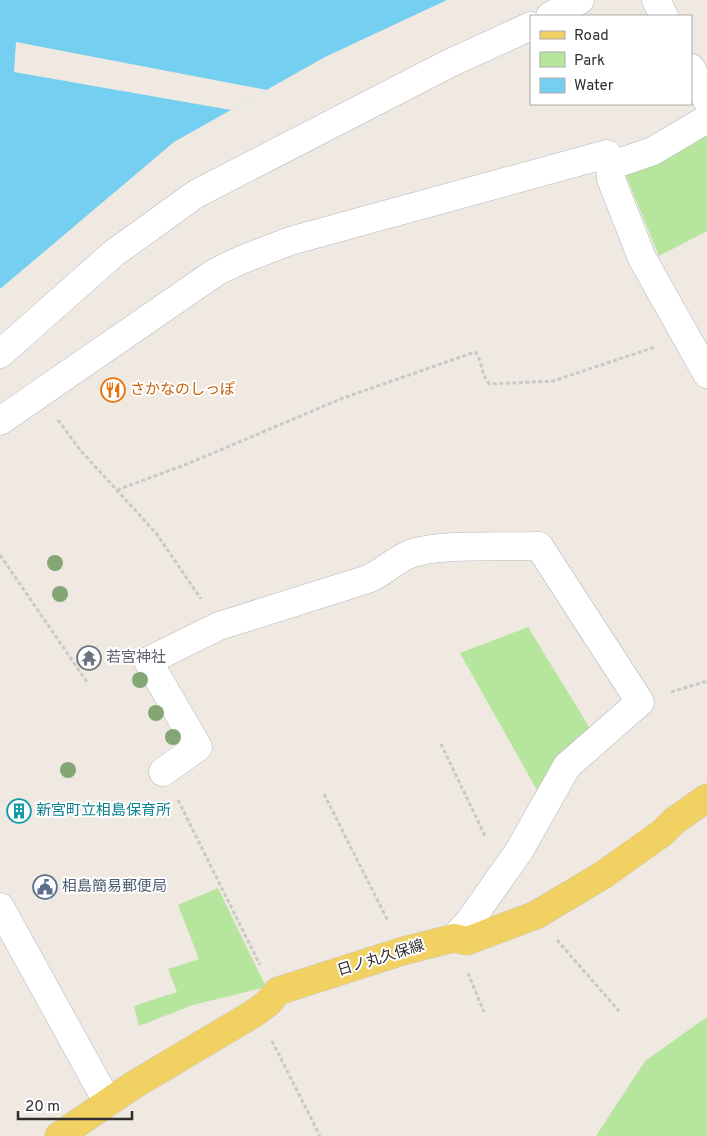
<svg xmlns="http://www.w3.org/2000/svg" width="707" height="1136" viewBox="0 0 707 1136" font-family="Overpass,'Noto Sans JP',sans-serif">
<style>
.green{fill:#b6e59e}
.water{fill:#75cff0}
.pier{fill:#efe9e1}
.lines{fill:none;stroke-linecap:round;stroke-linejoin:round}
.minor-casing{stroke:#b4b7c1;stroke-width:29}
.major-casing{stroke:#c9c9c9;stroke-width:29}
.path{stroke:#c9c9c9;stroke-width:3;stroke-dasharray:4 2.5;stroke-linecap:butt}
.minor{stroke:#fff;stroke-width:28}
.major{stroke:#f2d163;stroke-width:28}
.tree{fill:#84a574}
.labels{text-anchor:middle;dominant-baseline:central;stroke-width:4;stroke-linejoin:round;paint-order:stroke}
.food-label{font-size:15px;fill:#c56008;stroke:#fff;text-anchor:start}
.worship-label{font-size:15px;fill:#5b616d;stroke:#fff;text-anchor:start}
.culture-label{font-size:15px;fill:#0d838f;stroke:#fff;text-anchor:start}
.service-label{font-size:15px;fill:#4e5e75;stroke:#fff;text-anchor:start}
.street-label{font-size:15px;fill:#2e2e2e;stroke:#fff}
</style>
<rect width="100%" height="100%" fill="#efe9e1"/>
<path class="green" d="M 707,133 L 707,231 L 659,256 L 625,173 Z
M 528,627 L 591,730 L 561,752 L 538,792 L 460,653 Z
M 218,888 L 266,987 L 193,1005 L 139,1026 L 134,1006 L 177,992 L 168,969 L 199,959 L 178,905 Z
M 707,1017 L 707,1136 L 596,1136 L 645,1061 Z"/>
<path class="water" d="M 0,0 L 447,0 L 325,57 L 174,142 L 0,289 Z"/>
<path class="pier" d="M 16,42 L 267,90 L 231,110 L 14,72 Z"/>
<g class="lines">
<g class="minor-casing">
<path id="minor" d="M 656,0 L 664,16
M 550,16 L 580,0
M 691,68 L 707,100
M 610,166 L 611,179 L 642,258 L 707,374
M 0,354 L 114,253 L 196,194 L 448,64 L 531,26
M 0,421 L 216,272 L 241,260 L 290,241 L 607,154 L 610,166 L 653,151 L 707,119
M 163,772 L 198,747 L 148,661 L 219,626 L 368,579 C 382,573 394,561 408,555 C 435,543 506,547 539,546 L 640,702 L 567,766 L 519,851 L 469,922 L 454,938
M 0,907 L 108,1103"/>
</g>
<g class="major-casing">
<path id="major" d="M 59,1136 L 132,1086 L 253,1014 L 268,1003 L 278,991 L 403,951 L 454,938 L 467,941 L 536,915 L 603,875 L 662,833 L 674,821 L 707,798"/>
</g>
<path class="path" d="M 58,420 L 81,451 L 156,533 L 201,599
M 117,490 L 187,464 L 343,398 L 475,352 C 483,361 481,377 490,384 L 553,381 L 655,347
M 0,555 L 87,682
M 671,692 L 707,681
M 441,744 L 486,838
M 324,794 L 388,921
M 178,800 L 260,965
M 557,940 L 619,1011
M 468,973 L 484,1012
M 272,1041 L 320,1136"/>
<use href="#minor" class="minor"/>
<use href="#major" class="major"/>
</g>
<g class="tree">
<circle cx="55" cy="563" r="8"/>
<circle cx="60" cy="594" r="8"/>
<circle cx="140" cy="680" r="8"/>
<circle cx="156" cy="713" r="8"/>
<circle cx="173" cy="737" r="8"/>
<circle cx="68" cy="770" r="8"/>
</g>
<defs>
<g id="restaurant-ring" transform="scale(1.25)"><circle r="9.5" fill="#fff" stroke="#e8710a" stroke-width="1.5"/><path d="M-5-6h1v4h1v-4h1v4h1v-4h1v5L-1.5 .5V6h-2V.5L-5-1ZM5-6V6H3V1.5H1.5Q1.5-4 5-6Z" fill="#e8710a"/></g>
<g id="temple-ring" transform="scale(1.25)"><circle r="9.5" fill="#fff" stroke="#6b7280" stroke-width="1.5"/><path d="M0-6L5-2H3V0L6.5 2.5H4V6H1.5V3h-3V6H-4V2.5H-6.5L-3 0V-2H-5Z" fill="#6b7280"/></g>
<g id="building-ring" transform="scale(1.25)"><circle r="9.5" fill="#fff" stroke="#0f9aa8" stroke-width="1.5"/><path d="M-4-6H4V6H1V3H-1V6H-4ZM-2.5-4.3h1.7v1.8h-1.7ZM.8-4.3h1.7v1.8H.8ZM-2.5-1h1.7V.8h-1.7ZM.8-1h1.7V.8H.8Z" fill="#0f9aa8"/></g>
<g id="civic-ring" transform="scale(1.25)"><circle r="9.5" fill="#fff" stroke="#5c6f8a" stroke-width="1.5"/><path d="M-.6-6.5H3V-4.5H.6V-3L4-1V1h2V6H-6V1h2V-1L-.6-3ZM-1.2 2.5V6h2.4V2.5Z" fill="#5c6f8a"/></g>
</defs>
<g fill-rule="evenodd">
<use href="#restaurant-ring" x="113" y="390"/>
<use href="#temple-ring" x="89" y="658"/>
<use href="#building-ring" x="19" y="811"/>
<use href="#civic-ring" x="45" y="887"/>
</g>
<g class="labels">
<g class="food-label">
<text x="130" y="390">さかなのしっぽ</text>
</g>
<g class="worship-label">
<text x="106" y="658">若宮神社</text>
</g>
<g class="culture-label">
<text x="36" y="811">新宮町立相島保育所</text>
</g>
<g class="service-label">
<text x="62" y="887">相島簡易郵便局</text>
</g>
<g class="street-label">
<text transform="translate(381 959) rotate(-17)">日ノ丸久保線</text>
</g>
</g>
<rect x="530" y="15" width="162" height="90" fill="#ffffff" stroke="#ababab"/>
<rect x="540" y="31" width="25" height="8" fill="#f2d163" stroke="#ababab"/>
<text x="574" y="40" font-size="15" fill="#2e2e2e">Road</text>
<rect x="540" y="52" width="25" height="15" fill="#b6e59e" stroke="#ababab"/>
<text x="574" y="65" font-size="15" fill="#2e2e2e">Park</text>
<rect x="540" y="78" width="25" height="15" fill="#75cff0" stroke="#ababab"/>
<text x="574" y="90" font-size="15" fill="#2e2e2e">Water</text>
<path d="M18 1111v8h114v-8" fill="none" stroke="#2e2e2e" stroke-width="2.5"/>
<text x="25" y="1111" font-size="15" fill="#2e2e2e" stroke="#ffffff" stroke-width="4" paint-order="stroke">20 m</text>
</svg>
